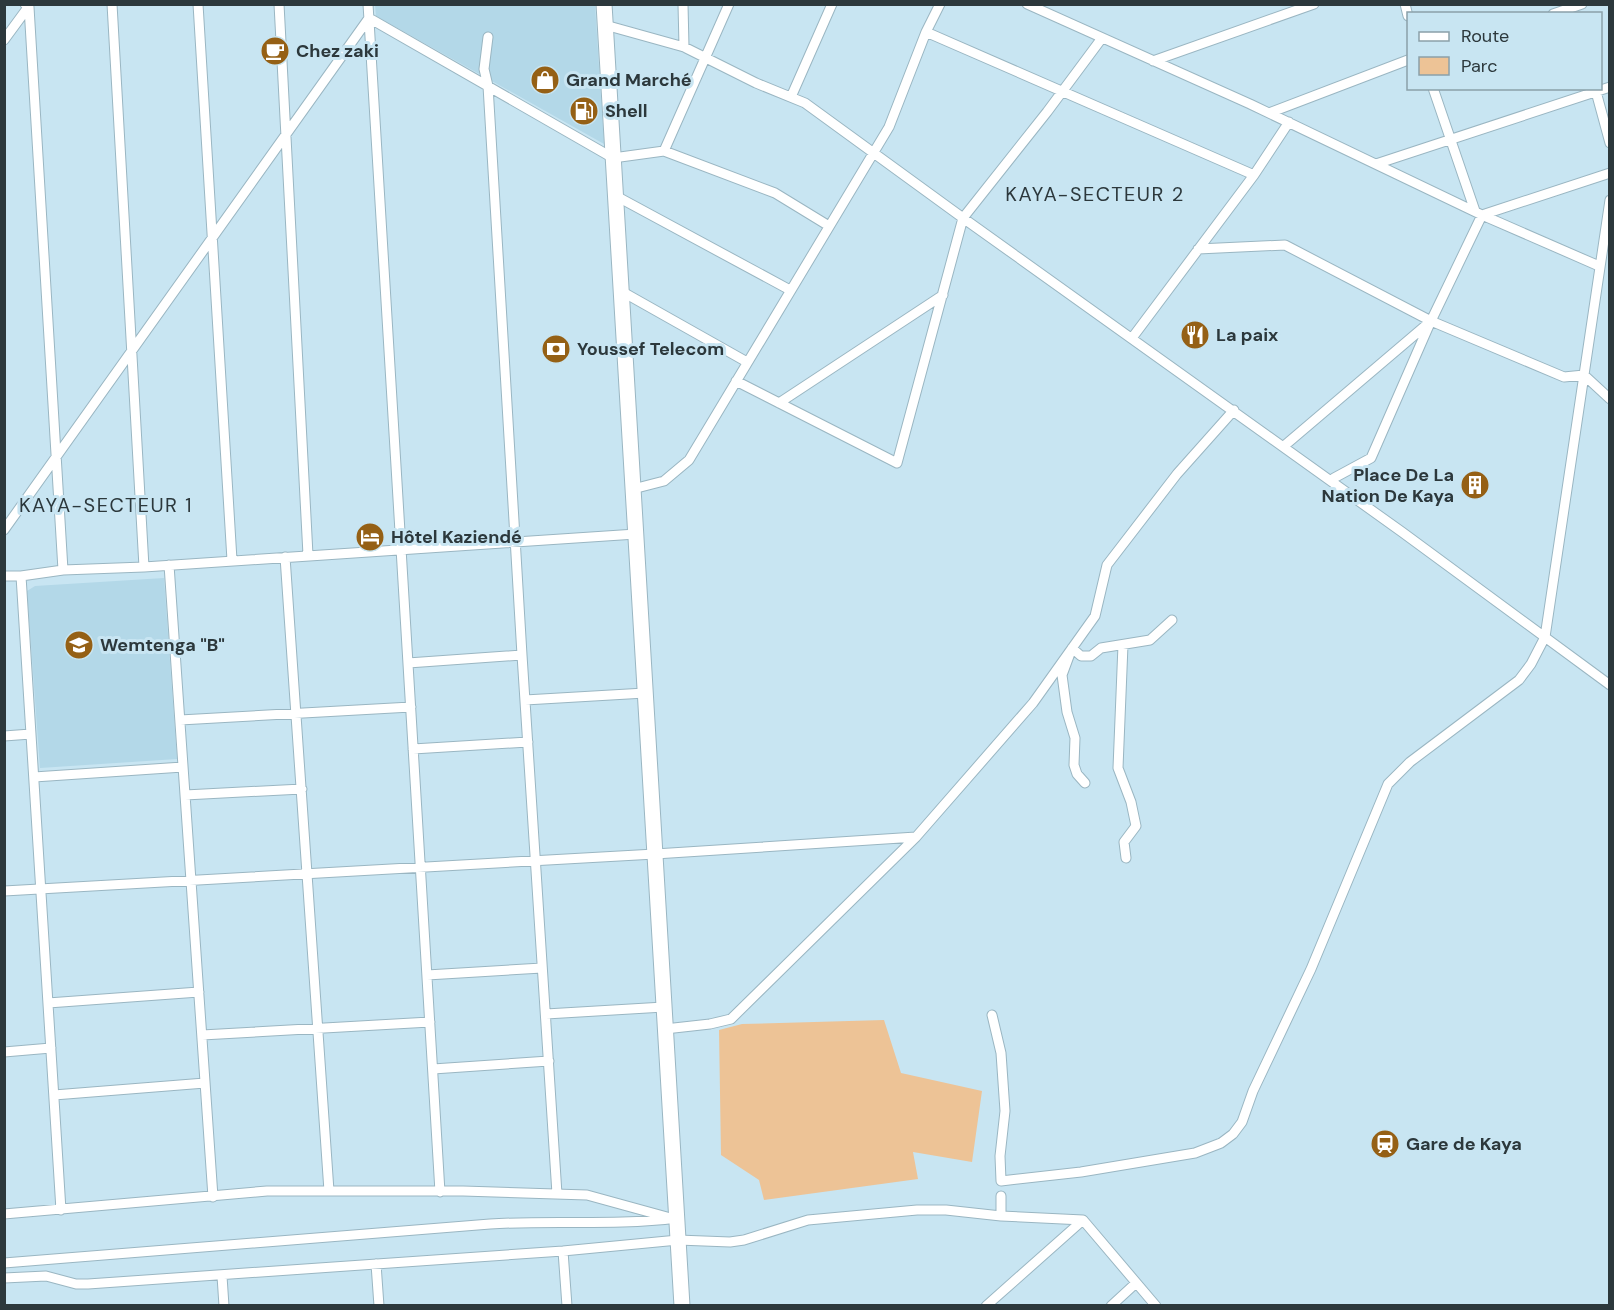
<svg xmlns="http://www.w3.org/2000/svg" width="1614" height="1310" viewBox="0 0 1614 1310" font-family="'DM Sans',sans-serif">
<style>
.built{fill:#b3d8e8}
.green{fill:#edc396}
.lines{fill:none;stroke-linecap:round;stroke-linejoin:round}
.street-casing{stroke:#9ab6c2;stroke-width:11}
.primary-casing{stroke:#9ab6c2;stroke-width:17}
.street{stroke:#fff;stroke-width:9}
.primary{stroke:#fff;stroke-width:15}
.labels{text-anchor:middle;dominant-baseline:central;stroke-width:6;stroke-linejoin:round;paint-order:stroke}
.poi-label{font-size:18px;font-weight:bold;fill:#2c383c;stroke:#c8e5f2;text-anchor:start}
.neighbourhood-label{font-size:20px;letter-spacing:1.5px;fill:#2c383c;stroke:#c8e5f2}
</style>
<rect width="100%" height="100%" fill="#c8e5f2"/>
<path class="built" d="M 375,5 L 595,5 L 604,144 L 376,16 Z
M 164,578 L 177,759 L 40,768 L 27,591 L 35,586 Z"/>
<path class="green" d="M 884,1020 L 901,1073 L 982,1091 L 972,1162 L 913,1152 L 918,1179 L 764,1200 L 759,1180 L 721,1155 L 719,1030 L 742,1024 Z"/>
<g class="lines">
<g class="street-casing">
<path id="street" d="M 25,4 L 29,7 L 63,570
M 112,4 L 144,567
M 198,4 L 232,560
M 279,4 L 308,555
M 368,4 L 440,1192
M 683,4 L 684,47
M 1027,4 L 1250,104 L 1482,215 L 1610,173
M 1405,4 L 1408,16
M 1553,14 L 1582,4
M 605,25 L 684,47 L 756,83 L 805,103 L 963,218 L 1402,532 L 1610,685
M 926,32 L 1254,175
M 488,37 L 484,69 L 488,86 L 522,655 L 557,1194
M 4,40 L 29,6
M 1153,61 L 1314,4
M 1433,88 L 1475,211
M 1595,88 L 1610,143
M 791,97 L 832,4
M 1269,113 L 1408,60
M 664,151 L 729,4
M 1376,164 L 1610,87
M 616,196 L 790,290
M 1198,249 L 1285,245 L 1431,321 L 1482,215 L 1599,266
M 621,291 L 747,362
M 1431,321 L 1564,377 L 1584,375 L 1610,399
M 1132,338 L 1254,175 L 1289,122
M 736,381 L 897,463 L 963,218 L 1047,112 L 1102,38
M 779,403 L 943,295
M 1284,446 L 1431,321
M 1334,478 L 1371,458 L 1430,323
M 633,489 L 664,481 L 689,460 L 889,127 L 926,32 L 940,4
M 4,530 L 369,18 L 613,158 L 664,151 L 775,193 L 829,226
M 285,557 L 329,1191
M 169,565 L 213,1197
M 4,576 L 21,576 L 63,570 L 144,567 L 636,534
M 21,576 L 61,1210
M 1123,645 L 1118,768 L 1131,802 L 1136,826 L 1124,842 L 1126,858
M 408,663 L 522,655
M 525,700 L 645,693
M 180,720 L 411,707
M 4,736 L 31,734
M 413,749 L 528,742
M 34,777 L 183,767
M 1085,783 L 1077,774 L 1074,765 L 1075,738 L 1067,712 L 1062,675 L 1072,648 L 1081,656 L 1091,656 L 1101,648 L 1150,640 L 1172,620
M 185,795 L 302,789
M 4,891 L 655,854 L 916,837
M 427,975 L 542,968
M 48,1003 L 199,992
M 546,1014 L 664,1007
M 992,1015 L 1001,1053 L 1005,1111 L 1000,1156 L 1001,1181 L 1081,1172 L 1195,1153 L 1221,1143 L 1233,1134 L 1242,1122 L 1253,1091 L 1311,969 L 1388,784 L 1410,762 L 1519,680 L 1531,664 L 1545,637 L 1610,200
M 665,1029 L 710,1024 L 731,1019 L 916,837 L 1033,703 L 1095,616 L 1107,565 L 1177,474 L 1234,410
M 202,1035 L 430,1022
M 4,1052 L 51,1048
M 433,1069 L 549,1061
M 54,1095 L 205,1083
M 4,1214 L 267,1191 L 463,1191 L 587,1195 L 667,1217
M 1001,1216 L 1001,1196
M 563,1251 L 567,1306
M 4,1263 C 166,1249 328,1236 490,1224 C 552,1220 615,1226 677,1218
M 376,1264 L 379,1306
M 222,1276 L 224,1306
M 4,1278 L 46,1276 L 76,1284 L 88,1284 L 563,1251 L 678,1240 L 730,1242 L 744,1240 L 808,1220 L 917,1210 L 946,1210 L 1001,1216 L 1083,1220 L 1156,1306
M 986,1306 L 1083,1220
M 1111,1306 L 1136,1283"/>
</g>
<g class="primary-casing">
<path id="primary" d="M 604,4 L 682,1306"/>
</g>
<use href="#street" class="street"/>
<use href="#primary" class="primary"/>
</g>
<defs>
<g id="cafe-disc" transform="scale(1.5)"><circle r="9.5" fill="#956015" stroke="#c8e5f2"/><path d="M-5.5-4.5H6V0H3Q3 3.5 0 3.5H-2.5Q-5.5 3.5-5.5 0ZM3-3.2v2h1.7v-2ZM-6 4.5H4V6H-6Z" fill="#fff"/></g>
<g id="shop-disc" transform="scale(1.5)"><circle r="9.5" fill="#956015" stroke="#c8e5f2"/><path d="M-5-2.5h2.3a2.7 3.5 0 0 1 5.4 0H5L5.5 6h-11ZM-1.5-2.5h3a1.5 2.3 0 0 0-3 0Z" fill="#fff"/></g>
<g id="fuel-disc" transform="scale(1.5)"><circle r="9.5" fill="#956015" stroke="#c8e5f2"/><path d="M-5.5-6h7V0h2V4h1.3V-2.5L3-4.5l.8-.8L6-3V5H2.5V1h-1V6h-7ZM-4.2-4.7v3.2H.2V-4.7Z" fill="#fff"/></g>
<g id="restaurant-disc" transform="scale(1.5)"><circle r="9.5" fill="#956015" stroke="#c8e5f2"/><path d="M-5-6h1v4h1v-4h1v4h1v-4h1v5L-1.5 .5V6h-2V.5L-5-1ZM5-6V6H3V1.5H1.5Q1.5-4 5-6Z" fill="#fff"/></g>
<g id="bank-disc" transform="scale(1.5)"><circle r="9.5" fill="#956015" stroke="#c8e5f2"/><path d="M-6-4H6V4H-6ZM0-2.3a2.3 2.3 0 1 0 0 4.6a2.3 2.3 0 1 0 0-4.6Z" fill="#fff"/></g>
<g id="building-disc" transform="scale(1.5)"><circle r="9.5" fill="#956015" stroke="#c8e5f2"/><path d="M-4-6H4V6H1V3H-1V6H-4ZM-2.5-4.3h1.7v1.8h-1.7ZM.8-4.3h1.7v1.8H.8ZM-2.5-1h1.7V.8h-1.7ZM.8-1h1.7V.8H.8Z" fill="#fff"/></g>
<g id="hotel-disc" transform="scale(1.5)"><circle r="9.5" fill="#956015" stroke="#c8e5f2"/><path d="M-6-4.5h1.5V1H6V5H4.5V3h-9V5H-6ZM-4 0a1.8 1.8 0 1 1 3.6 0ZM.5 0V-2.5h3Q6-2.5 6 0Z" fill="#fff"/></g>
<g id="school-disc" transform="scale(1.5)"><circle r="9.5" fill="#956015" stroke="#c8e5f2"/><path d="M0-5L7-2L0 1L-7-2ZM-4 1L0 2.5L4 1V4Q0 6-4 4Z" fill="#fff"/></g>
<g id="station-disc" transform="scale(1.5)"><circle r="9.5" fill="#956015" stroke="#c8e5f2"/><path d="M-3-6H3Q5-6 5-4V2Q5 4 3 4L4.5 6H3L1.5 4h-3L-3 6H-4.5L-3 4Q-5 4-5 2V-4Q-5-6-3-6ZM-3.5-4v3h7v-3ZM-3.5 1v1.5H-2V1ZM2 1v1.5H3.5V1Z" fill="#fff"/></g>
</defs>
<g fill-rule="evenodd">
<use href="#cafe-disc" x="275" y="51"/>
<use href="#shop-disc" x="545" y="80"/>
<use href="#fuel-disc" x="584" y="111"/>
<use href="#restaurant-disc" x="1195" y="335"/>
<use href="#bank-disc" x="556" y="349"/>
<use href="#building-disc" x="1475" y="485"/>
<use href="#hotel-disc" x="370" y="537"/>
<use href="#school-disc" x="79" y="645"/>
<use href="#station-disc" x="1385" y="1144"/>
</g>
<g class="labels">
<g class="poi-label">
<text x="296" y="51">Chez zaki</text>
<text x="566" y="80">Grand Marché</text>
<text x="605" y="111">Shell</text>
<text x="1216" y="335">La paix</text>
<text x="577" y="349">Youssef Telecom</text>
<text x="1454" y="475" text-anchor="end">Place De La<tspan x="1454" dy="21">Nation De Kaya</tspan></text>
<text x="391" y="537">Hôtel Kaziendé</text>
<text x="100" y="645">Wemtenga "B"</text>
<text x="1406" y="1144">Gare de Kaya</text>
</g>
<g class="neighbourhood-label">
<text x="1095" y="194">KAYA-SECTEUR 2</text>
<text x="106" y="505">KAYA-SECTEUR 1</text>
</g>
</g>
<rect width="1614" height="1310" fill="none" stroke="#2c383c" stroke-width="12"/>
<rect x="1407" y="12" width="195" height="78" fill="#c8e5f2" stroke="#8aa0a9" stroke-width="1.5"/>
<rect x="1419" y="32" width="30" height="9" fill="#ffffff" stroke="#8aa0a9" stroke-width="1.5"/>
<text x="1461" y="42" font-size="18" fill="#2c383c">Route</text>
<rect x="1419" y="57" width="30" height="18" fill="#edc396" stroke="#8aa0a9" stroke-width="1.5"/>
<text x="1461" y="72" font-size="18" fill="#2c383c">Parc</text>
</svg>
